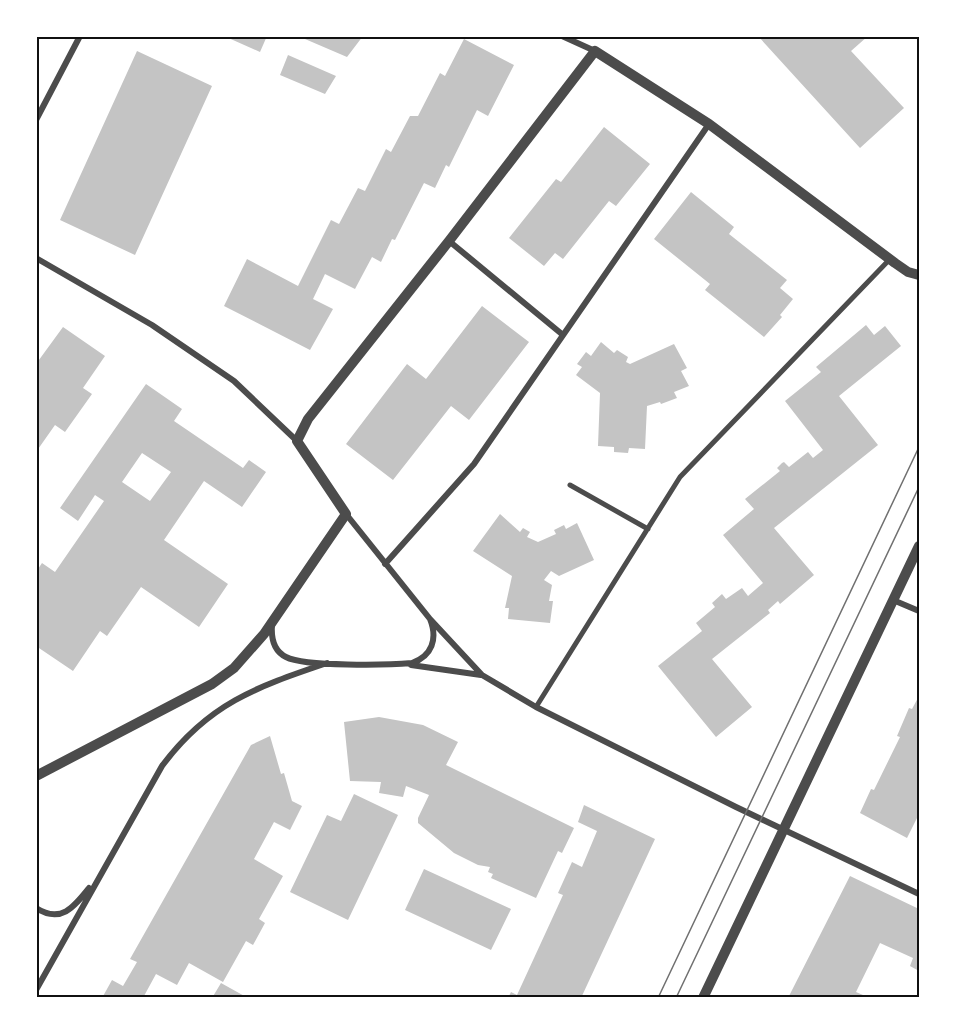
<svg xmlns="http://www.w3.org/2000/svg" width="955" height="1034" viewBox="0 0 955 1034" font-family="'Sofia Sans Condensed',sans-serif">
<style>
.building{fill:#c4c4c4;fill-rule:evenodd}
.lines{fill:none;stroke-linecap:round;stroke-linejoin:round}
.pedestrian{stroke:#4c4c4c;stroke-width:5}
.minor{stroke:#4c4c4c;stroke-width:6}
.tertiary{stroke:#4c4c4c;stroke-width:10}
.tram{stroke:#707070;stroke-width:1.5}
.neatline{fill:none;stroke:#111;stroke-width:2}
</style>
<rect width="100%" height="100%" fill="#fff"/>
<path class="building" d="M 224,36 L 267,36 L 260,52 Z
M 298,36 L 363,36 L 347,57 Z
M 758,36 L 868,36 L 851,51 L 904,108 L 860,148 Z
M 464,39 L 514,65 L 488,116 L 477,110 L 449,167 L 446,165 L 435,188 L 424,183 L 395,240 L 392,239 L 381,262 L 372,257 L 355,289 L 325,274 L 313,299 L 333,309 L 310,350 L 224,306 L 247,259 L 298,286 L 331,220 L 339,224 L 358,188 L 365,191 L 386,149 L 391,152 L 410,116 L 418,116 L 440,73 L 445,76 Z
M 137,51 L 212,86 L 135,255 L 60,220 Z
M 288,55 L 336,76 L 325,94 L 280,75 Z
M 604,127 L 650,164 L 616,206 L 609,201 L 563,259 L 555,253 L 544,266 L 509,238 L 556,179 L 561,182 Z
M 691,192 L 734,227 L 729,234 L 787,280 L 780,288 L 793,299 L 780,315 L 782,317 L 764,337 L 705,290 L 710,284 L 654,239 Z
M 482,306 L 529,342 L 469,420 L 451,406 L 393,480 L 346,444 L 407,364 L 426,379 Z
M 866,325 L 874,335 L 885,326 L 901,346 L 839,396 L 878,445 L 774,528 L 814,575 L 780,604 L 778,601 L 768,610 L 770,613 L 712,659 L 752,707 L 716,737 L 658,666 L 702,631 L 696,623 L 715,607 L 712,603 L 722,594 L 726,599 L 742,588 L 748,596 L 763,583 L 723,535 L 754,509 L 745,499 L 780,471 L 777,468 L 782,463 L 784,462 L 789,467 L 808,452 L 813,458 L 823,450 L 785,401 L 821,372 L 816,367 Z
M 63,327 L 105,356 L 83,388 L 92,394 L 65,432 L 55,425 L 36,452 L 36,364 Z
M 601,342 L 614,353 L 617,350 L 628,357 L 626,362 L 630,364 L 674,344 L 687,368 L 681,371 L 689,386 L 674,392 L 677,398 L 661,404 L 660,402 L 647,406 L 645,449 L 629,448 L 628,453 L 614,452 L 614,447 L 598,446 L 600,393 L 576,375 L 582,367 L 577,364 L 586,352 L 591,356 Z
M 146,384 L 182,409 L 174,421 L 243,468 L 249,460 L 266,472 L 242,507 L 204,481 L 164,540 L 228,584 L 199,627 L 141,587 L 107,636 L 100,631 L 73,671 L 36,646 L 36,572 L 42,563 L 55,572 L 104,501 L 95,495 L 78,521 L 60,508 ZM 142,453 L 171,472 L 150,501 L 122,482 Z
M 500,514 L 520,532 L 523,528 L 530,532 L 527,537 L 538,542 L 556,534 L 554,530 L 564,525 L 566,529 L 577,523 L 594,560 L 559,576 L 551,571 L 544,580 L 552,585 L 549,601 L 553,601 L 550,623 L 508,619 L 509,608 L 505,608 L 512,576 L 473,551 Z
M 919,696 L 919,814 L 907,838 L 860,813 L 871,789 L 874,790 L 900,737 L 897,736 L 909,708 L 912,709 Z
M 379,717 L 423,725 L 458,742 L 446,765 L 574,828 L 562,853 L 558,851 L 536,898 L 491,878 L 493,874 L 488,872 L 490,867 L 478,865 L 454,853 L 418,823 L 418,818 L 429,795 L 406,786 L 403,797 L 379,793 L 381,782 L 350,781 L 344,722 Z
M 270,736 L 281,774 L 284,773 L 292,801 L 302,806 L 290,830 L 274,822 L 254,859 L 283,876 L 259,919 L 265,923 L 253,945 L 246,941 L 223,982 L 189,963 L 177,985 L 156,974 L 144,996 L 148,998 L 102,998 L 112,980 L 123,986 L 137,962 L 130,959 L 251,745 Z
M 354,794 L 398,815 L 348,920 L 290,892 L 327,815 L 341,821 Z
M 584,805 L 655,839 L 581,998 L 508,998 L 511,992 L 517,995 L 563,895 L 558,893 L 572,862 L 582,867 L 597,831 L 578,822 Z
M 424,869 L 511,909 L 491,950 L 405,910 Z
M 850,876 L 919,909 L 919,971 L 910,966 L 913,958 L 880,943 L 856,992 L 870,998 L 788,998 Z
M 221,983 L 248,998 L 212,998 Z"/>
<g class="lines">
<path class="pedestrian" d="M 570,485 L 648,529
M 536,707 L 680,477 L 890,259"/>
<path class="minor" d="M 562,36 L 595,51
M 36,120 L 80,36
M 449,241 L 563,335
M 36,258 L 152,325 L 234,381 L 297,441
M 385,564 L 474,464 L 709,124
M 893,600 L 919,611
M 430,619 L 482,675 L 536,707 L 736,807 L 919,894
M 272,625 C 271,638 274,651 286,657 C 305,667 389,665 412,663 C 432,656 438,639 430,619 L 346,514
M 411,665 L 481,675
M 36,908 C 61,924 74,907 89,888
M 36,990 L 162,766 C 208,704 256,687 327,663"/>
<path class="tertiary" d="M 36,776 L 212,684 L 234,668 L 264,634 L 346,514 L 297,441 L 308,419 L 449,241 L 595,51 L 709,124 L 895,263 L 908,272 L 919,275
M 703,998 L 919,546"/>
<path class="tram" d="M 658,998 L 919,447
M 676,998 L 919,487"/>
</g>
<rect width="955" height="1034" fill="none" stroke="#ffffff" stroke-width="75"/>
<rect x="38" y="38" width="880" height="958" class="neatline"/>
</svg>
